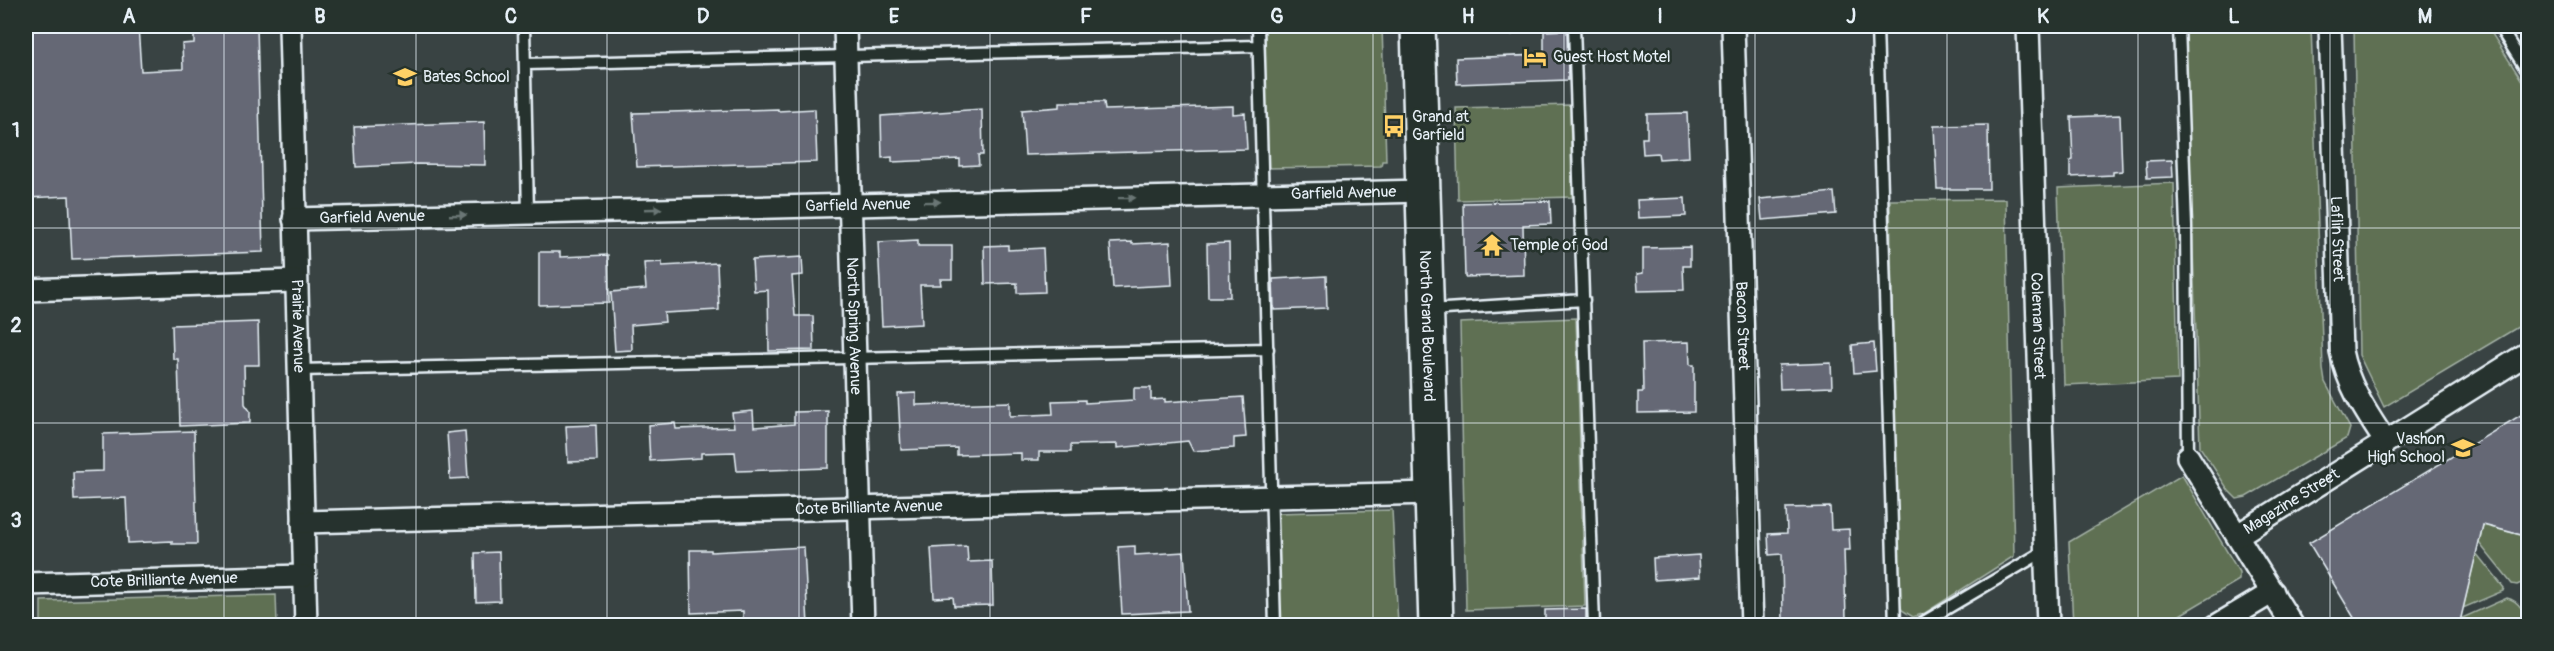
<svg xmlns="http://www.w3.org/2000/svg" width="2554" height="651" viewBox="0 0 2554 651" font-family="Pangolin,sans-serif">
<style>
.green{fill:#5e7052;stroke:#a3b0a5;stroke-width:1.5}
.building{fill:#656875;stroke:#e8f1f8;stroke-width:1.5}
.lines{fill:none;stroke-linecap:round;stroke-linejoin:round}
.lane-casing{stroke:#e8f1f8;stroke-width:15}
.street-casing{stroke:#e8f1f8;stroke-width:26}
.primary-casing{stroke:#e8f1f8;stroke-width:38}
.lane{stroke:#26332d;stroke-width:10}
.street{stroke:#26332d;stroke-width:21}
.primary{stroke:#26332d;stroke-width:33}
.oneway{fill:#6a7674}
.grid{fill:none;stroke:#e8f1f8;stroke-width:1.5;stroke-opacity:0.55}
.labels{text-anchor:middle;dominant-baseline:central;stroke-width:5;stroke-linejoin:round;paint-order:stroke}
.poi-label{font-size:16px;fill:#e8f1f8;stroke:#26332d;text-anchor:start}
.street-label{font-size:16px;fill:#e8f1f8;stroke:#26332d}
.neatline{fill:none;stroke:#e8f1f8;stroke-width:2}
.grid-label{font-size:20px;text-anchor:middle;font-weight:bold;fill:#e8f1f8}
</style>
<rect width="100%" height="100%" fill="#394343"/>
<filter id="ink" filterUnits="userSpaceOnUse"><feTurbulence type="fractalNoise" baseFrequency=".0167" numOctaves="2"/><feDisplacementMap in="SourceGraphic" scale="12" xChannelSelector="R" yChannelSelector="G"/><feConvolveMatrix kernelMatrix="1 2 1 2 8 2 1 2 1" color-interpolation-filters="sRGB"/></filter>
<g filter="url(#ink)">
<path class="green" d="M 1262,26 L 1382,26 L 1386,161 L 1382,161 L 1381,166 L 1267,168 Z
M 2185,26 L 2311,26 L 2323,369 L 2325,382 L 2350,428 L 2347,438 L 2246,497 L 2237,499 L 2229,491 L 2200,447 Z
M 2354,26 L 2487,26 L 2528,90 L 2528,321 L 2384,407 L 2359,355 Z
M 1570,105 L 1572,197 L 1458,200 L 1456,108 Z
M 2174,183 L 2178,380 L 2064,385 L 2058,188 Z
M 2006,199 L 2014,556 L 1925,613 L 1913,617 L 1902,610 L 1898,598 L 1890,200 Z
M 1576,318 L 1585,606 L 1466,610 L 1460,323 Z
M 2182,475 L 2239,572 L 2239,580 L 2163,625 L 2073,625 L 2069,542 Z
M 1392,510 L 1398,625 L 1281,625 L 1277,513 Z
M 2483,525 L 2528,537 L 2528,580 L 2517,585 L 2512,584 L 2479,543 Z
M 2476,553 L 2504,588 L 2503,591 L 2463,608 Z
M 276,595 L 277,625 L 41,625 L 41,601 Z
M 2507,598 C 2518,600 2528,615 2528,625 L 2459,626 L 2460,619 Z"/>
<path class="building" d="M 26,26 L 138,26 L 141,71 L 183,69 L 182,44 L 194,43 L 194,26 L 257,26 L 263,252 L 72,259 L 69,196 L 26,198 Z
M 1567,30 L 1568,80 L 1457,84 L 1456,58 L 1544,55 L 1544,31 Z
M 1060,102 L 1104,102 L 1105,110 L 1233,106 L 1233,114 L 1245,113 L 1247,149 L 1025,155 L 1022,110 L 1060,107 Z
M 778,109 L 778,111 L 815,109 L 817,162 L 637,167 L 633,113 Z
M 982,109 L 983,155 L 978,155 L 979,165 L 960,166 L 960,159 L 892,162 L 892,157 L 882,158 L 881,116 Z
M 1687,113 L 1689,157 L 1659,159 L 1658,153 L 1643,154 L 1642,138 L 1647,138 L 1647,114 Z
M 2120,115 L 2122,171 L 2113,172 L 2113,175 L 2070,177 L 2070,161 L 2073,160 L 2071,117 Z
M 484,122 L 485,165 L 417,164 L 356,167 L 354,127 Z
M 1988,125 L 1989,189 L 1937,189 L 1934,126 Z
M 2172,160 L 2173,177 L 2147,178 L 2146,161 Z
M 1834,192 L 1836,214 L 1762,220 L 1760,199 Z
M 1685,198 L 1686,216 L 1638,218 L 1637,200 Z
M 1550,201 L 1551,224 L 1523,225 L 1524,275 L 1465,277 L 1463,203 Z
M 918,240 L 918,246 L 952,246 L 952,279 L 940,279 L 941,285 L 920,285 L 922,324 L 882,326 L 878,242 Z
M 1132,242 L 1132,244 L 1170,242 L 1172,285 L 1113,288 L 1110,243 Z
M 1229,243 L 1230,297 L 1208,297 L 1207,244 Z
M 1008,245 L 1008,250 L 1043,248 L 1045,292 L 1017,293 L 1017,283 L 985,284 L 984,246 Z
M 1690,247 L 1690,266 L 1683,266 L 1684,290 L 1638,291 L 1637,274 L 1643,273 L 1643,248 Z
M 539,252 L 560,252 L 560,257 L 608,255 L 609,303 L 539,305 Z
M 802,257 L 803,275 L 792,276 L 795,316 L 813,316 L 814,350 L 769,351 L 768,290 L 754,291 L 752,260 Z
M 662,262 L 662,266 L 717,263 L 719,310 L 664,313 L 665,322 L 631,325 L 632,350 L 615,351 L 611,292 L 646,289 L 644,263 Z
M 1326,276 L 1327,308 L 1274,310 L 1273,279 Z
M 258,322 L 259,365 L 244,365 L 245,404 L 250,411 L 250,423 L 180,426 L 178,359 L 173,359 L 172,325 Z
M 1689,342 L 1690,365 L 1694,365 L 1694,412 L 1638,413 L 1638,392 L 1643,392 L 1642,343 Z
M 1874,343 L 1876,371 L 1854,373 L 1852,345 Z
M 1831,363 L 1832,387 L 1780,389 L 1779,365 Z
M 1134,388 L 1151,388 L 1151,400 L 1165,399 L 1165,402 L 1243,397 L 1246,437 L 1234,438 L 1234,448 L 1193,451 L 1188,441 L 1117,448 L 1117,444 L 1071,445 L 1071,452 L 1039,452 L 1039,460 L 1021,460 L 1021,453 L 957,455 L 957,448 L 901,450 L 898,394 L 916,393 L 916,405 L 1010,402 L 1010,416 L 1053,414 L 1052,401 L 1085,400 L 1085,403 L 1134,400 Z
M 2529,410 L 2529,537 L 2483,525 L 2459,626 L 2359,626 L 2309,543 Z
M 753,411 L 754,427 L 794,424 L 794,412 L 828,411 L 828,468 L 737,471 L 735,452 L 701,453 L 701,458 L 650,461 L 648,425 L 675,423 L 676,429 L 734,427 L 732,413 Z
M 596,425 L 597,461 L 568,462 L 566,426 Z
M 194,431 L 197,544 L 172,544 L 172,541 L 128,543 L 126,498 L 74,500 L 73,472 L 103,471 L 103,434 Z
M 465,431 L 468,478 L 450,479 L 447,433 Z
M 1830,507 L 1831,530 L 1849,529 L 1850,550 L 1844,550 L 1846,618 L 1783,620 L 1782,554 L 1769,555 L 1768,534 L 1787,533 L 1786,508 Z
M 967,546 L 968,562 L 992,561 L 993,605 L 954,606 L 953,597 L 934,598 L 931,548 Z
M 1135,546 L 1135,555 L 1184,552 L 1188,611 L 1122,614 L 1118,547 Z
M 804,547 L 808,626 L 743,626 L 743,611 L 691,613 L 690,550 L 711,550 L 711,552 Z
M 499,552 L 500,601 L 476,602 L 475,553 Z
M 1699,555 L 1700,577 L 1654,580 L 1653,558 Z
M 1586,609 L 1586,626 L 1545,626 L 1545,610 Z"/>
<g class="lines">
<g class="lane-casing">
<path id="lane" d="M 524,26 L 528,213
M 1258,26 L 1275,626
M 1511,26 L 1511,28
M 1574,26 L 1594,626
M 1877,26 L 1895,626
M 2179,26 L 2186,227 L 2188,457
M 2499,26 L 2528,72
M 526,64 L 1258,46
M 1430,310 L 1584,300
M 298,370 L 1268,349
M 1917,626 L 2046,550"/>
</g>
<g class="street-casing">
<g id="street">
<path id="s1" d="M 290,26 L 306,626"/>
<path id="s2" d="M 845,26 L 863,626"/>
<path id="s3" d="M 1733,26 L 1752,626"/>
<path id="s4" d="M 2028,26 L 2048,626"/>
<path id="s5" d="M 2330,26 L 2341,351 C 2348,386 2366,412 2385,441"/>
<path id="s6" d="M 294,219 L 1423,191"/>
<path d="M 26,290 L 295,281"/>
<path d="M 2188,457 L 2293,626"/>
<path id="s7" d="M 303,522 L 1432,493"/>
<path id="s8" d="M 2238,535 L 2528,353"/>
<path id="s9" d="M 26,584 L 303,576"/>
<path d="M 2216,626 L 2273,592"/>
</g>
</g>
<g class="primary-casing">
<g id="primary">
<path id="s10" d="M 1418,26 L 1436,626"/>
</g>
</g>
<use href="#lane" class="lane"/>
<use href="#street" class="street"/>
<use href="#primary" class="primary"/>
</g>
<defs><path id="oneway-solid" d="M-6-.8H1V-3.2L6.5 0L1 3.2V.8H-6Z" transform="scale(1.5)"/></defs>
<g class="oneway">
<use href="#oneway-solid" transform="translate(1127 198) rotate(-1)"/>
<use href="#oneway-solid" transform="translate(932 202) rotate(-1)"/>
<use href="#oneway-solid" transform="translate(653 209) rotate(-2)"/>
<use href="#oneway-solid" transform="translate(458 215) rotate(-2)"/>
</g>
</g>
<path class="grid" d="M 224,26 L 224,626M 416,26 L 416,626M 607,26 L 607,626M 799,26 L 799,626M 990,26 L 990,626M 1181,26 L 1181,626M 1373,26 L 1373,626M 1564,26 L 1564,626M 1755,26 L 1755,626M 1947,26 L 1947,626M 2138,26 L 2138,626M 2330,26 L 2330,626M 26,228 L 2528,228M 26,423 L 2528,423"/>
<defs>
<g id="hotel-bare" transform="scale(1.8)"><path d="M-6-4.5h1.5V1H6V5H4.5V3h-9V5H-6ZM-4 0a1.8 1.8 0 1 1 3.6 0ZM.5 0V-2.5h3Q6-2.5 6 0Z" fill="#ffd166" stroke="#26332d" stroke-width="2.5" paint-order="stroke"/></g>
<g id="school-bare" transform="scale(1.8)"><path d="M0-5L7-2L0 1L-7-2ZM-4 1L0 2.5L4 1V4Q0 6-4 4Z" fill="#ffd166" stroke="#26332d" stroke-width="2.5" paint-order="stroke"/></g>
<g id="bus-bare" transform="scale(1.8)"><path d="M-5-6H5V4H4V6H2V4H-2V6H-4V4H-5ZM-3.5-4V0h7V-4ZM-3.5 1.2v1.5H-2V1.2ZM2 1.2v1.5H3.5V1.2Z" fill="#ffd166" stroke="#26332d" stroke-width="2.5" paint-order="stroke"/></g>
<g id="temple-bare" transform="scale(1.8)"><path d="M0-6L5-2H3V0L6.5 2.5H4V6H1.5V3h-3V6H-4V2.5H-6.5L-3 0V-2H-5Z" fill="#ffd166" stroke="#26332d" stroke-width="2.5" paint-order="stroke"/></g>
</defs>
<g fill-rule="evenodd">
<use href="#hotel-bare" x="1535" y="57"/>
<use href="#school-bare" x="405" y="77"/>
<use href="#bus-bare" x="1394" y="126"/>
<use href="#temple-bare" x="1492" y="245"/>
<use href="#school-bare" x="2463" y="448"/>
</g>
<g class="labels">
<g class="poi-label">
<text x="1553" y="57">Guest Host Motel</text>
<text x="423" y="77">Bates School</text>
<text x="1412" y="117">Grand at<tspan x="1412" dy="18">Garfield</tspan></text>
<text x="1510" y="245">Temple of God</text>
<text x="2445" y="439" text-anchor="end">Vashon<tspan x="2445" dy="18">High School</tspan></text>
</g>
<g class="street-label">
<text stroke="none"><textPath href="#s6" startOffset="1050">Garfield Avenue</textPath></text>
<text stroke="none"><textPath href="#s6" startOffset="564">Garfield Avenue</textPath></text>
<text stroke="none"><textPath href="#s6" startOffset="78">Garfield Avenue</textPath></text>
<text stroke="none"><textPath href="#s5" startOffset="213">Laflin Street</textPath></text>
<text stroke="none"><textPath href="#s4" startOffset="300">Coleman Street</textPath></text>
<text stroke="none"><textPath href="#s1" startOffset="300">Prairie Avenue</textPath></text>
<text stroke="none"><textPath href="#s2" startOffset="300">North Spring Avenue</textPath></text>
<text stroke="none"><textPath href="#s10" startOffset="300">North Grand Boulevard</textPath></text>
<text stroke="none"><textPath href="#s3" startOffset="300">Bacon Street</textPath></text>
<text stroke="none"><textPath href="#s8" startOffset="63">Magazine Street</textPath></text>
<text stroke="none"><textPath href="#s7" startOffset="566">Cote Brilliante Avenue</textPath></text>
<text stroke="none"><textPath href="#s9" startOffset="138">Cote Brilliante Avenue</textPath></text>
</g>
</g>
<rect width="2554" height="651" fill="none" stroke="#26332d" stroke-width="66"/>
<rect x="33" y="33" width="2488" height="585" class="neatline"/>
<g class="grid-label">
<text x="129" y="23">A</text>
<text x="320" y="23">B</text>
<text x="511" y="23">C</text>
<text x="703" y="23">D</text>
<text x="894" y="23">E</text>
<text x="1086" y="23">F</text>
<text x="1277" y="23">G</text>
<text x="1468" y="23">H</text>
<text x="1660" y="23">I</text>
<text x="1851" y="23">J</text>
<text x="2043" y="23">K</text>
<text x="2234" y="23">L</text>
<text x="2425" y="23">M</text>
<text x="16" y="137">1</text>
<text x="16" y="332">2</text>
<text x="16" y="527">3</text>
</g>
</svg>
